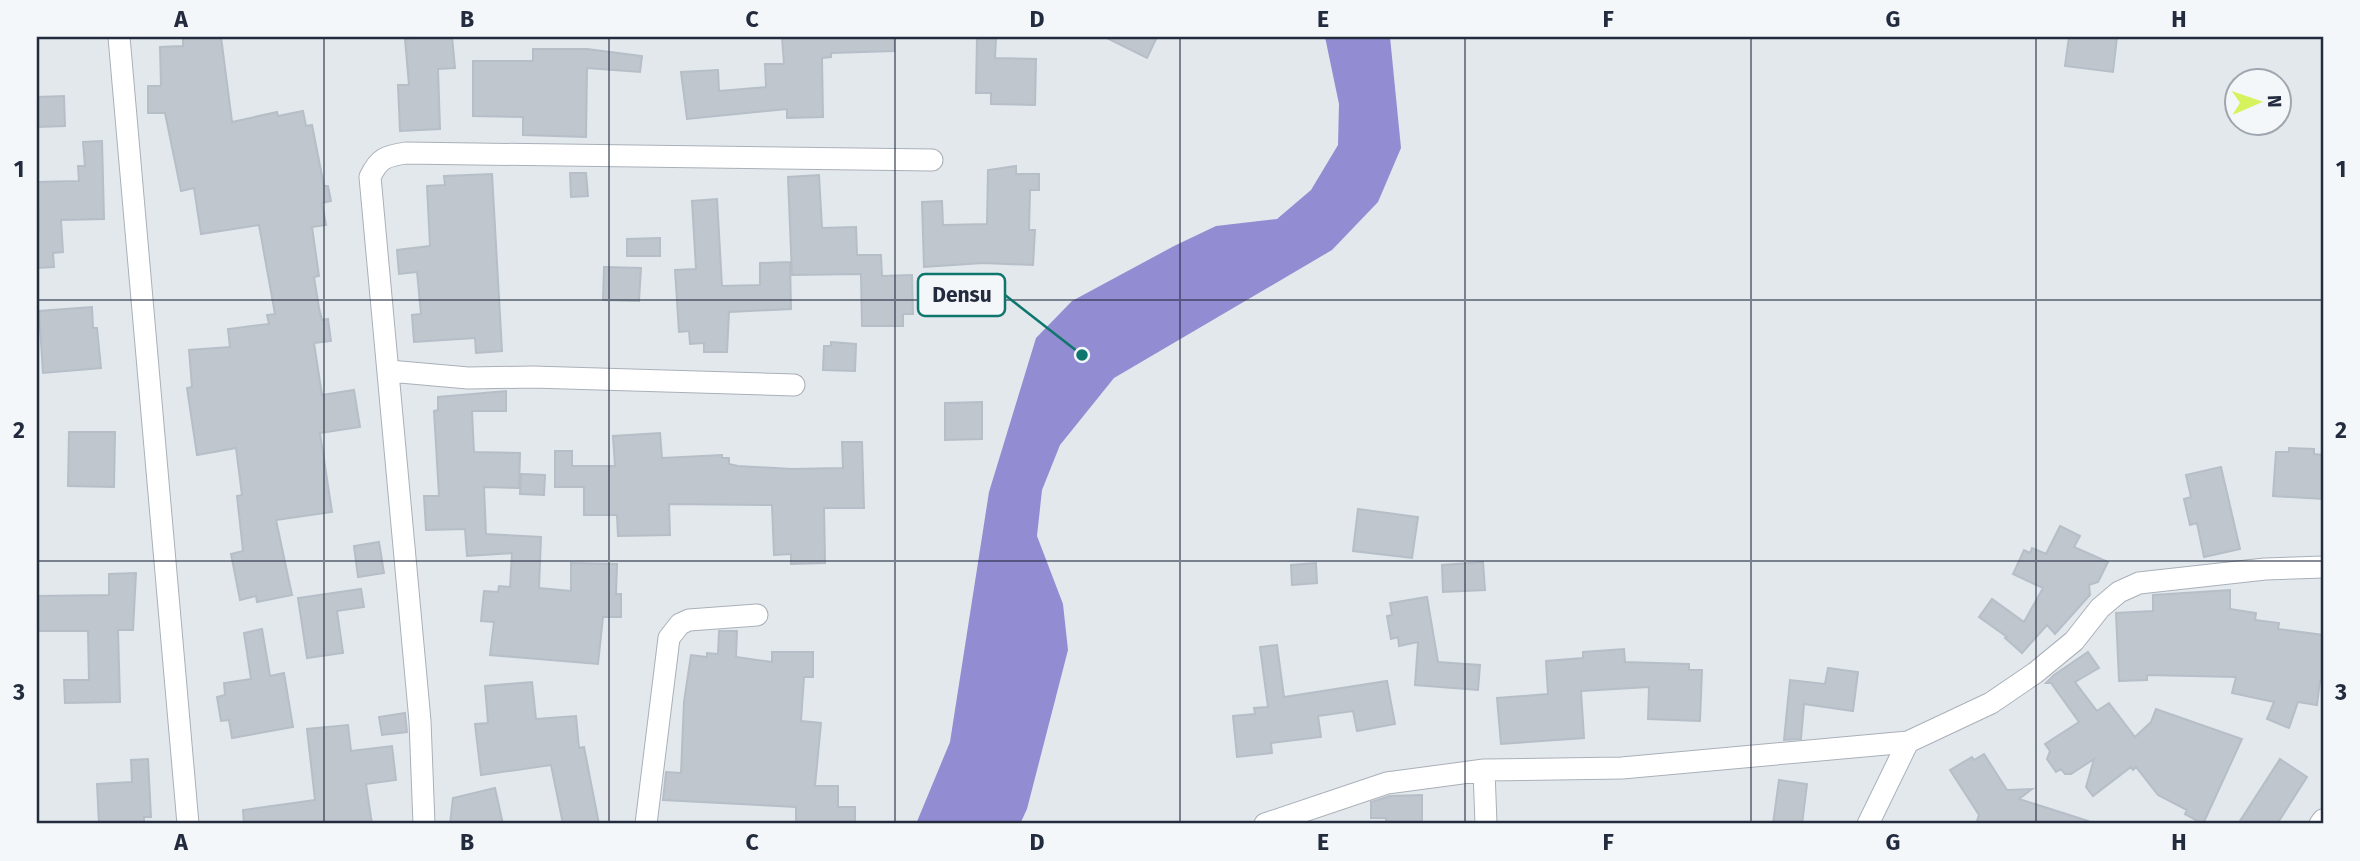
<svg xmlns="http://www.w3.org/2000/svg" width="2360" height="861" viewBox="0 0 2360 861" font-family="'Fira Sans',sans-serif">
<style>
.water{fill:#928cd2}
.building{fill:#bfc6ce;stroke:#b6bec7;stroke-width:2}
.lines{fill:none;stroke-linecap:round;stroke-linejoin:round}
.minor-casing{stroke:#a9b0b9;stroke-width:23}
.minor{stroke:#fff;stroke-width:21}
.grid{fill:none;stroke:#232c3f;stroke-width:2;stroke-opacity:0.55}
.leader{fill:none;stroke:#0f766e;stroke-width:2.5}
.callout-dot{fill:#0f766e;stroke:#f4f7f9;stroke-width:2.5}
.callout{fill:#f4f7f9;stroke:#0f766e;stroke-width:2.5}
.callout-label{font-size:21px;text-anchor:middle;font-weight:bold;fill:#232c3f}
.neatline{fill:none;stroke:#232c3f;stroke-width:2.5}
.grid-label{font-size:23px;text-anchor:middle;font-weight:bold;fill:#232c3f}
</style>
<rect width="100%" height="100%" fill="#e3e8ed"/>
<path class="water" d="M 1325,37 L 1390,37 L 1401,148 L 1378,202 L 1332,250 L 1114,378 L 1060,445 L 1042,490 L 1037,536 L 1063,604 L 1068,650 L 1027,809 L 1020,824 L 916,824 L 950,742 L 989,492 L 1036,338 L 1072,301 L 1174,246 L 1216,226 L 1277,219 L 1311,190 L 1338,145 L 1339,104 Z"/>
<path class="building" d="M 183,37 L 221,37 L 232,122 L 277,112 L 278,116 L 303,111 L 306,126 L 312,125 L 324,186 L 328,186 L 331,201 L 322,203 L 326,225 L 312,227 L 319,276 L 314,277 L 319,308 L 322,320 L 328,319 L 331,341 L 314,343 L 322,395 L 354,390 L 360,427 L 320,433 L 332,512 L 276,520 L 292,595 L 257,602 L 256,596 L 240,600 L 231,554 L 243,551 L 237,496 L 242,495 L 236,448 L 197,455 L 187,388 L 192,387 L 189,350 L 230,347 L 228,329 L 269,324 L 267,315 L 275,314 L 259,225 L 201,234 L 194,188 L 181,191 L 165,113 L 148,113 L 148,86 L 161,86 L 160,47 L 183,46 Z
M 428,37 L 452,37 L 455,68 L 438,69 L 440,129 L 400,131 L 398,85 L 409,85 L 405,39 Z
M 782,37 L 894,37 L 894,51 L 831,53 L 831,57 L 822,58 L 823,117 L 787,118 L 787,109 L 687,119 L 681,72 L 718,70 L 719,91 L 766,87 L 765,64 L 784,64 Z
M 977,37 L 996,37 L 995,58 L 1036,59 L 1035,105 L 991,104 L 991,93 L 976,93 Z
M 1105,37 L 1157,37 L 1147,58 Z
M 2069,37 L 2117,37 L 2113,72 L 2065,66 Z
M 533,49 L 587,49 L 642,56 L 640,72 L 587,68 L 586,137 L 523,135 L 523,117 L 473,116 L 473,61 L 533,61 Z
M 64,96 L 65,126 L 37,127 L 37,97 Z
M 102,141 L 104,219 L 61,220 L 63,252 L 53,253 L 54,267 L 37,268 L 37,231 L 39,231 L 37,182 L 79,181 L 78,166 L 85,166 L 83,142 Z
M 1016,166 L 1016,174 L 1039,174 L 1039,190 L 1030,190 L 1029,230 L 1035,230 L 1033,265 L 983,263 L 924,267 L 922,202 L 942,201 L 943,225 L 987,224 L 988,170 Z
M 570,173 L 586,173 L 588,196 L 571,197 Z
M 492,174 L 502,351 L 476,353 L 475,338 L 414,342 L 412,315 L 421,314 L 417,272 L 399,274 L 397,250 L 430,246 L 427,186 L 445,185 L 444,176 Z
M 819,175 L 822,228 L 856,227 L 857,255 L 881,255 L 882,276 L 912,275 L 913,314 L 903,314 L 903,326 L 862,326 L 861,274 L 792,275 L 788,177 Z
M 717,199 L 722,286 L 760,285 L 760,263 L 790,262 L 791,309 L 729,312 L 727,352 L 704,352 L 704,343 L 690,344 L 689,331 L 679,332 L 675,270 L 696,269 L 692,201 Z
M 660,238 L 660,256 L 627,256 L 627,239 Z
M 604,267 L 641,268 L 639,301 L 603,300 Z
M 92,307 L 93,328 L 97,328 L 101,368 L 43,373 L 39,311 Z
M 831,342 L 856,344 L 855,371 L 823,370 L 824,346 L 831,346 Z
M 506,391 L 506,411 L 472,411 L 474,452 L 520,453 L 519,488 L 484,487 L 486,534 L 541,537 L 539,588 L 571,591 L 571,563 L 617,564 L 616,594 L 621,594 L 621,617 L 603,617 L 598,664 L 490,655 L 494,622 L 481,621 L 484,591 L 498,592 L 499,586 L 510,587 L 512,553 L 467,556 L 465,529 L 426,530 L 424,496 L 439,496 L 434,411 L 438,410 L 438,397 Z
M 982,402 L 982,439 L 945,440 L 945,403 Z
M 69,432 L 115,432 L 114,487 L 68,486 Z
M 660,433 L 662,458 L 722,455 L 722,458 L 729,458 L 729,464 L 738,466 L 792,469 L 843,468 L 842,442 L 862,442 L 864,508 L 824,508 L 825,563 L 791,564 L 791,554 L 774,555 L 772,505 L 669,504 L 670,535 L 618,536 L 617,515 L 584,515 L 584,487 L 555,487 L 555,451 L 572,451 L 572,466 L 615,466 L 613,436 Z
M 2289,448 L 2314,449 L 2314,454 L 2323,455 L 2323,499 L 2273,496 L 2276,452 L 2289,452 Z
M 2221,467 L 2240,549 L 2204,557 L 2197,523 L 2190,525 L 2184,499 L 2191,497 L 2186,475 Z
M 521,474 L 545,475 L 544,495 L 520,494 Z
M 1358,509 L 1418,517 L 1412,558 L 1353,551 Z
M 2060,526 L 2080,536 L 2074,547 L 2108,562 L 2098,582 L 2089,585 L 2090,595 L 2055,634 L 2047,625 L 2022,653 L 2005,638 L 2007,637 L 1979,617 L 1992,599 L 2024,622 L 2043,588 L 2013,574 L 2024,550 L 2030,553 L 2032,548 L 2046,554 Z
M 379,542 L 384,573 L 358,577 L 354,546 Z
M 1483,562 L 1485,590 L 1443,592 L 1442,565 Z
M 1316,563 L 1317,583 L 1292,585 L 1291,565 Z
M 136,573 L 133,630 L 118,630 L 120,702 L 65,703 L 64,680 L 89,680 L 88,631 L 37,631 L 37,596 L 109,595 L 109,574 Z
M 361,589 L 364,607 L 337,611 L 343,653 L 307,658 L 298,598 Z
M 2230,590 L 2230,609 L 2256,613 L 2255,620 L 2279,623 L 2278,629 L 2323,635 L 2323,682 L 2320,681 L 2317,705 L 2298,702 L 2289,728 L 2267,719 L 2274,702 L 2232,693 L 2236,677 L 2147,675 L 2147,680 L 2119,681 L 2116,613 L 2153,611 L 2153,595 Z
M 1427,597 L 1438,662 L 1480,665 L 1478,690 L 1415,685 L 1418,642 L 1399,646 L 1398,637 L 1391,639 L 1387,616 L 1392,615 L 1390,603 Z
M 262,629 L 270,676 L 284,673 L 293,727 L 232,738 L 229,720 L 221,721 L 217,697 L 225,695 L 224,683 L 251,679 L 244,633 Z
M 719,631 L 737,631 L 736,657 L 772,662 L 772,652 L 813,652 L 813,677 L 804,677 L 801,721 L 821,723 L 815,786 L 838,786 L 838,807 L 855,807 L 855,824 L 796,824 L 796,807 L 663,800 L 666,772 L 681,773 L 684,702 L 691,655 L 707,657 L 707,653 L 718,654 Z
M 1277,645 L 1284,697 L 1387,681 L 1395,724 L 1357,731 L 1353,711 L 1318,716 L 1321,737 L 1271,743 L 1272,753 L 1237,757 L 1233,716 L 1255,714 L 1254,708 L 1268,707 L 1260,647 Z
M 1624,649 L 1625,662 L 1689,664 L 1689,670 L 1702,670 L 1700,721 L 1648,719 L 1649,687 L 1581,691 L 1584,738 L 1501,744 L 1497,698 L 1548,694 L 1546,661 L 1583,658 L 1583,652 Z
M 2088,652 L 2099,668 L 2075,682 L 2097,711 L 2109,703 L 2135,737 L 2151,722 L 2156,709 L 2242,739 L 2203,824 L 2185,814 L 2187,810 L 2158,795 L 2136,767 L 2133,770 L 2131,767 L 2093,796 L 2086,787 L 2094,759 L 2071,774 L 2065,774 L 2061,769 L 2056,772 L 2047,759 L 2050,751 L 2045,744 L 2079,722 L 2051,683 L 2046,683 L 2054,675 Z
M 1828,668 L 1858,672 L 1853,711 L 1804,704 L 1801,739 L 1784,740 L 1790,680 L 1825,684 Z
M 532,682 L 536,719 L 576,716 L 579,748 L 584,747 L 599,824 L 563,824 L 551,765 L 481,775 L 475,724 L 488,723 L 485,686 Z
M 405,713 L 407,732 L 382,735 L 379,717 Z
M 348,725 L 351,751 L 392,746 L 396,780 L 366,784 L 372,824 L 244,824 L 243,810 L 315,800 L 307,729 Z
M 1984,754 L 2007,790 L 2032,789 L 2019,799 L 2088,821 L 2087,824 L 1976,824 L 1979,815 L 1950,770 L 1972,757 L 1974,760 Z
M 148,759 L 151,817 L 144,817 L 144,824 L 99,824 L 97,784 L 132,782 L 131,760 Z
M 2280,759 L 2307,777 L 2277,824 L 2238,824 Z
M 1779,780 L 1807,784 L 1802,824 L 1773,824 Z
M 495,788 L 503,824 L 450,824 L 453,798 Z
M 1422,795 L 1422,824 L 1386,824 L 1386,818 L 1371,818 L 1371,802 L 1390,796 Z"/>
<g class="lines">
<g class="minor-casing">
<path id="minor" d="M 119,37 L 188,824
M 389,371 L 468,378 L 533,377 L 794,385
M 1484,770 L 1486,824
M 424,824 L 420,721 L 370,177 C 379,158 386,156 406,153 L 932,160
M 646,824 L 669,638 L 680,624 L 689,620 L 757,615
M 1265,824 L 1387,783 L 1484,770 L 1622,768 L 1908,742 L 1991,703 L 2035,673 L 2074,641 L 2100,608 L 2119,592 L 2139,583 L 2265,569 L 2323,567
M 1868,824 L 1908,742
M 2320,824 L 2323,820"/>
</g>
<use href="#minor" class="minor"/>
</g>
<path class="grid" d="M 324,37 L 324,824M 609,37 L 609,824M 895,37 L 895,824M 1180,37 L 1180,824M 1465,37 L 1465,824M 1751,37 L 1751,824M 2036,37 L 2036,824M 37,300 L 2323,300M 37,561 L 2323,561"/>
<path class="leader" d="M1082 355L1005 295"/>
<circle class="callout-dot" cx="1082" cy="355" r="7"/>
<rect class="callout" x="918" y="274" width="87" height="42" rx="7"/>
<g class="callout-label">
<text x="962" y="302">Densu</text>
</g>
<rect width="2360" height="861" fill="none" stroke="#f4f7f9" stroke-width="77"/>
<g transform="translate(2258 102) rotate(88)"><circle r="33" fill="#f4f7f9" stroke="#a0a6af" stroke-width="2"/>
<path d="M0-5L12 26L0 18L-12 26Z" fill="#d6f25d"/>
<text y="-10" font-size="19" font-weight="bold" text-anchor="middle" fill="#232c3f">N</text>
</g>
<rect x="38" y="38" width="2284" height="784" class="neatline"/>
<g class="grid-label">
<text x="181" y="27">A</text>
<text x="467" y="27">B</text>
<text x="752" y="27">C</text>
<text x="1037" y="27">D</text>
<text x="1323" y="27">E</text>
<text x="1608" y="27">F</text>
<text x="1893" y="27">G</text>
<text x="2179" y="27">H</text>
<text x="19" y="177">1</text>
<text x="2341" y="177">1</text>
<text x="19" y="438">2</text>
<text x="2341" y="438">2</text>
<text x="19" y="700">3</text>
<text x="2341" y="700">3</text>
<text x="181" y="850">A</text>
<text x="467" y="850">B</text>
<text x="752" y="850">C</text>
<text x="1037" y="850">D</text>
<text x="1323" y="850">E</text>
<text x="1608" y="850">F</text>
<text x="1893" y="850">G</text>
<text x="2179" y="850">H</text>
</g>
</svg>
